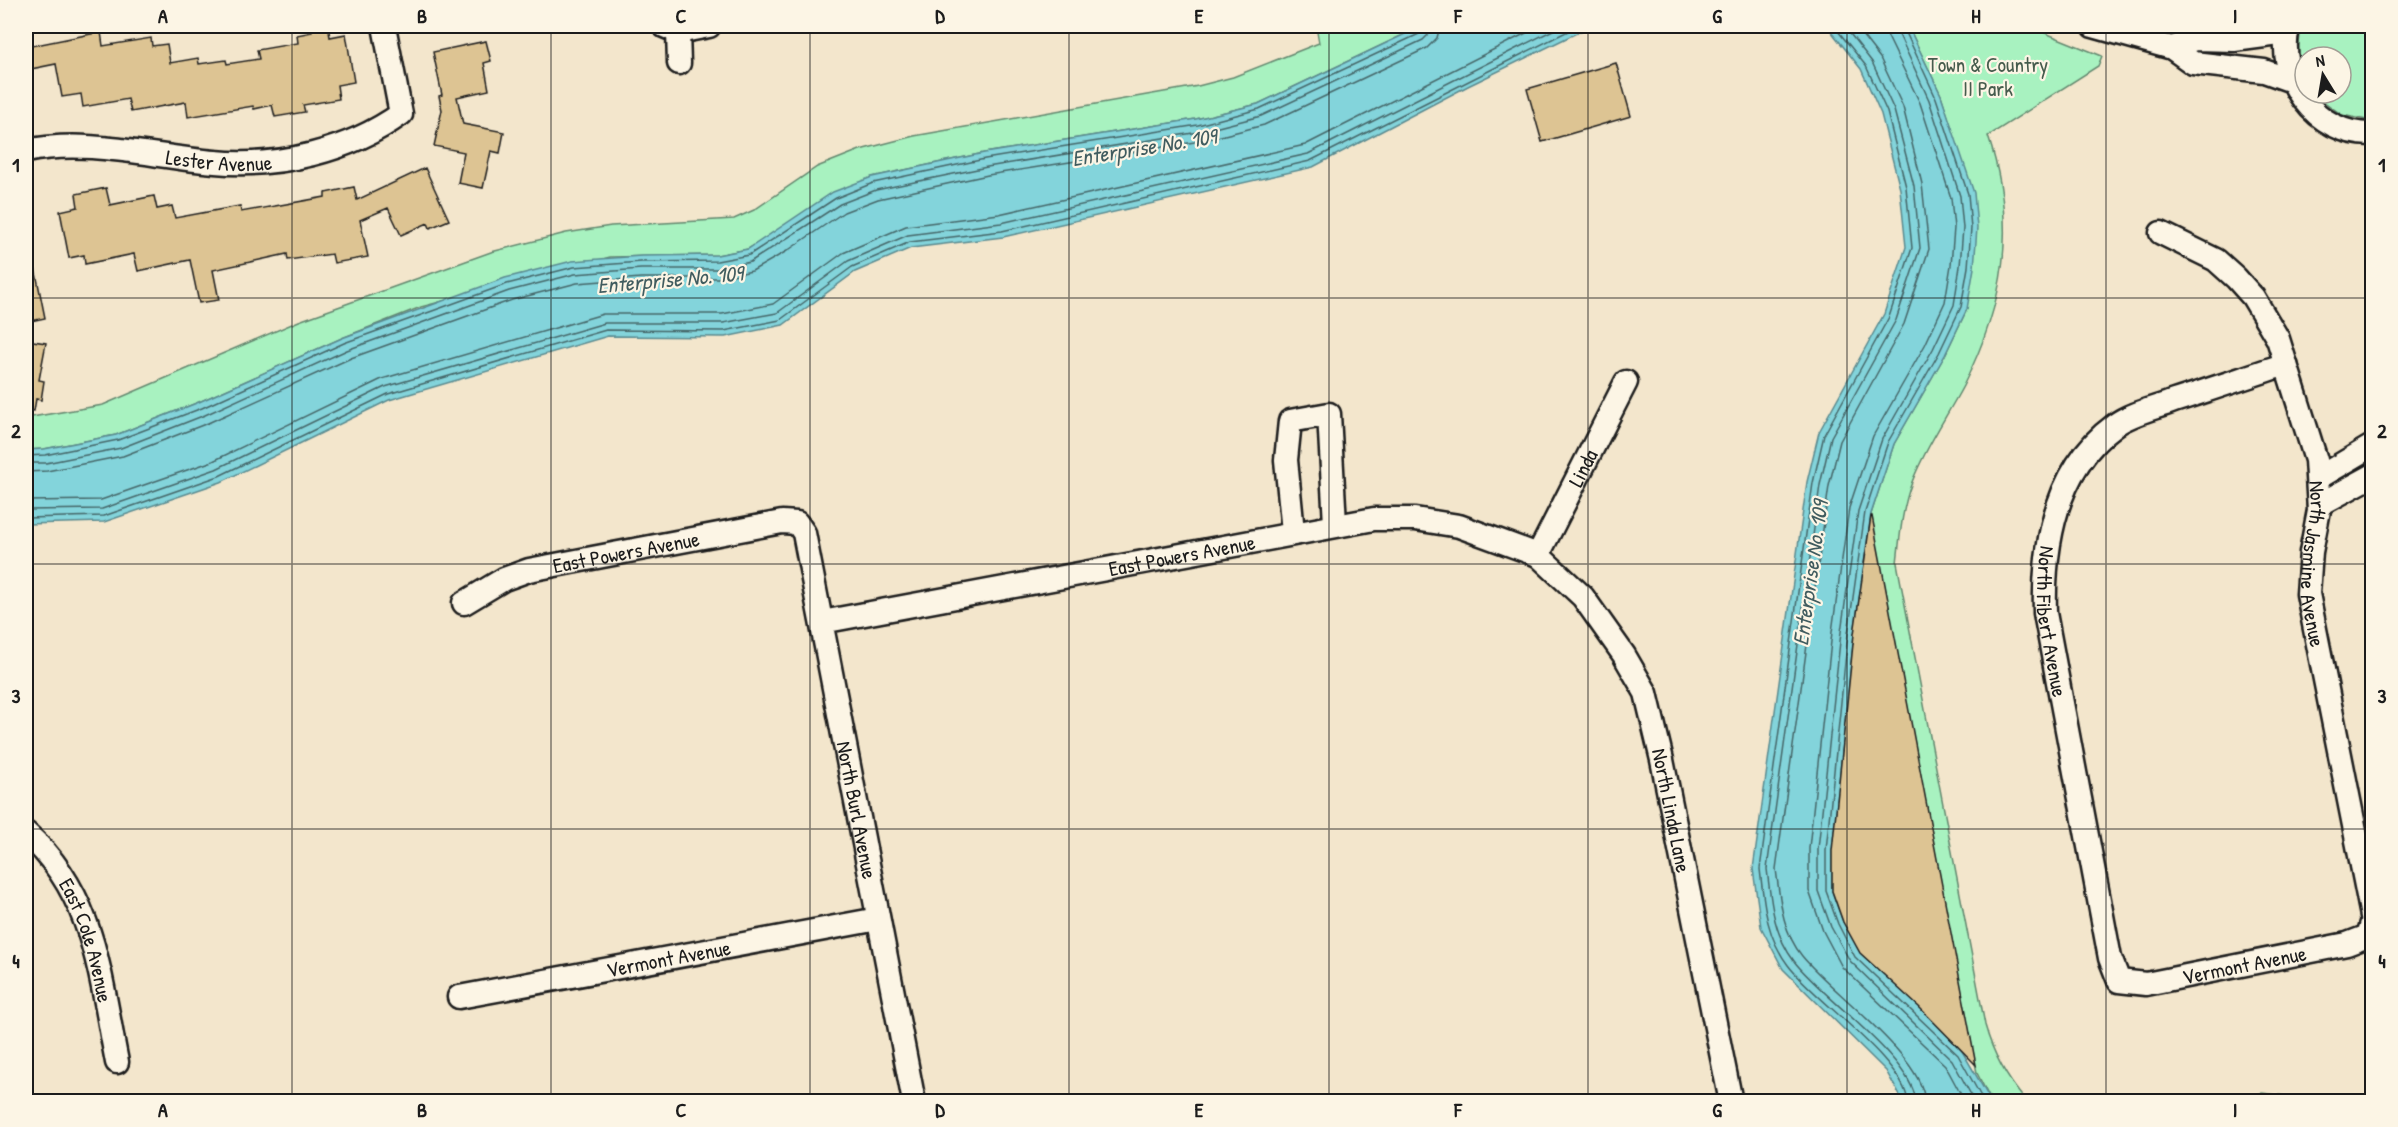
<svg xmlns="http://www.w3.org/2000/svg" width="2398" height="1127" viewBox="0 0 2398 1127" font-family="'Patrick Hand',sans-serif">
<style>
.green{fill:#a8f2c0;stroke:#62876e;stroke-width:1.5}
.water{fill:#83d4db;stroke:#5a8a8f;stroke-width:1.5}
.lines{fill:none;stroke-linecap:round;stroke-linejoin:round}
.shore{stroke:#456668;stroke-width:1.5}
.building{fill:#ddc493;stroke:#1c1c1c;stroke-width:1.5}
.minor-casing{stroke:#1c1c1c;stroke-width:27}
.minor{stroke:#fcf5e5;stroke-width:22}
.grid{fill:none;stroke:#1c1c1c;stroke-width:1.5;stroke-opacity:0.55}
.labels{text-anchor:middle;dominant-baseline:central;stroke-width:4.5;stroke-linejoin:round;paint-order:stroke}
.park-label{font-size:21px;fill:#465c4d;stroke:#fcf5e5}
.street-label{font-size:21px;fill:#1c1c1c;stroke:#fcf5e5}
.water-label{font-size:22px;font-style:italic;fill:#405c5f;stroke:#fcf5e5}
.neatline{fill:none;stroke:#1c1c1c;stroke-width:2}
.grid-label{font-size:20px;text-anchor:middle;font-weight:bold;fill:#1c1c1c}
</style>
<rect width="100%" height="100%" fill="#f3e6cc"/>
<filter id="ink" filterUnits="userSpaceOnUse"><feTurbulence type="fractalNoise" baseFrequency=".0167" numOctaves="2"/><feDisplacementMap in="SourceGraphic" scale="12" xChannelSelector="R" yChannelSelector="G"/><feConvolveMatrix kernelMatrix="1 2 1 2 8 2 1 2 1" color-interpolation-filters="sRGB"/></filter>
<g filter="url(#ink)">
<path class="green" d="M 1316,26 L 1422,26 L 1258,104 L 1196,119 L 984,153 L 872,177 L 748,249 L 717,255 L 610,257 L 421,307 L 342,338 L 199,402 L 116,435 L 44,449 L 26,450 L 26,418 L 103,405 L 299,321 L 491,252 L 566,233 L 611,226 L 734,219 L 754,210 L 817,167 L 860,150 L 914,136 L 1198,86 L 1233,77 L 1319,43 Z
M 1908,26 L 2028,26 L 2102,56 L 2098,66 L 1988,136 C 2018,225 2005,303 1963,386 C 1946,418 1925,448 1912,482 C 1902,508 1900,536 1897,563 L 1985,1025 C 1993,1054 2007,1079 2026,1101 L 1991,1101 L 1977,1073 L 1871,514 L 1894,444 L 1945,355 L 1967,309 L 1958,148 L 1941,95 Z
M 2301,26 L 2372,26 L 2372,121 L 2342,115 L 2315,95 L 2314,93 L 2341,93 L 2341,57 L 2305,57 L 2305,79 L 2298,52 Z
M 2262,1093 L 2325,1101 L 2222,1101 Z"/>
<path class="water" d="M 1422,26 L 1591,26 L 1468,86 L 1313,167 L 1003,237 L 911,248 L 855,272 L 783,325 L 725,337 L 608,336 L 389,400 L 221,482 L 104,522 L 26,524 L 26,450 L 44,449 L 116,435 L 199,402 L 342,338 L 505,278 L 572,261 L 641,256 L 717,255 L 748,249 L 833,192 L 872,177 L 984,153 L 1196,119 L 1258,104 Z
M 1827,26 L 1908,26 L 1941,95 L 1974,193 L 1977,228 L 1974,268 L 1967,309 L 1945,355 L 1894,444 L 1871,514 L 1854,634 L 1832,851 L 1832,891 L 1843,922 L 1962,1051 L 1991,1101 L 1903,1101 L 1886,1071 L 1783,969 L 1761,927 L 1753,869 L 1807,482 L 1819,432 L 1884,314 L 1906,247 L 1900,189 L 1881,114 L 1861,69 Z"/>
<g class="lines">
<path class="shore" d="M 1834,26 L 1866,66 L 1887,112 L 1906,187 L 1912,248 L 1889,317 L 1824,435 L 1813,483 L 1760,869 C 1764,904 1766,936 1788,965 C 1814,1000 1904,1060 1908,1102
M 1844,26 L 1872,62 L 1894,110 L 1914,186 L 1920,248 L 1896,320 L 1831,437 L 1820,485 L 1767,869 C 1771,902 1773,933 1794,961 C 1820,996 1913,1059 1916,1102
M 1855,26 L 1880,58 L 1903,107 L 1922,184 L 1929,249 L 1904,324 L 1840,441 L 1829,486 L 1776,869 C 1780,900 1782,931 1802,956 C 1831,992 1923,1056 1925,1102
M 1886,26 L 1888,37 L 1920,103 L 1951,198 L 1954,228 L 1951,265 L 1945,302 L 1925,345 L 1873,436 L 1849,508 L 1832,632 L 1809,848 L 1809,891 L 1823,931 L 1842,967 L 1945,1065 L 1965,1102
M 1895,26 L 1929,100 L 1960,196 L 1963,228 L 1960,266 L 1954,305 L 1933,349 L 1882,439 L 1858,511 L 1841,632 L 1818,849 L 1818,891 L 1831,927 L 1850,961 L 1952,1060 L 1975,1102
M 1903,26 L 1936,98 L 1968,194 L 1971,228 L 1968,267 L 1961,307 L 1939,353 L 1888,442 L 1865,512 L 1848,633 L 1826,850 L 1826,891 L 1838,924 L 1855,957 L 1958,1055 L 1984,1102
M 26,456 L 45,455 L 118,440 L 202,408 L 344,343 L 507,284 L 574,267 L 641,262 L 717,261 L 749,255 L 836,198 L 873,183 L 985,159 L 1198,125 L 1259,109 L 1419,34 L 1423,26
M 26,463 L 46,463 L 121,448 L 205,415 L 347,350 L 509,291 L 575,274 L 641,269 L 718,269 L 750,262 L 840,204 L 876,190 L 987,167 L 1199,132 L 1261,116 L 1423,40 L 1429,34 L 1431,26
M 26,472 L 47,471 L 123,456 L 208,423 L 351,358 L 512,300 L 577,283 L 641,278 L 718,278 L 752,271 L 787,251 L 844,212 L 878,199 L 988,175 L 1201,141 L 1264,125 L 1427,48 L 1437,38 L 1440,26
M 26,501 L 101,500 L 213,461 L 382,379 L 603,314 L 722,314 L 773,304 L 843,253 L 906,226 L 999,214 L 1305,145 L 1540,26
M 26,510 L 102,509 L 216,469 L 385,387 L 605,323 L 723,323 L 777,313 L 848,261 L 908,235 L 1001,223 L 1308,154 L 1561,26
M 26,518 L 104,516 L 219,476 L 388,394 L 606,330 L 724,331 L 780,320 L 852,267 L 910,242 L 1002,231 L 1310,161 L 1578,26"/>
</g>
<path class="building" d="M 311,26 L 328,26 L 330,37 L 346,34 L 354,82 L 337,85 L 339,99 L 303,105 L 305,112 L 275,117 L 272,105 L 254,109 L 253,106 L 188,117 L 186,102 L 131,112 L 128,99 L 83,107 L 81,94 L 62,97 L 56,64 L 26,70 L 26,47 L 101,32 L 103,46 L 151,38 L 152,46 L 167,44 L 170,63 L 198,58 L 199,64 L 226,60 L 227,64 L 259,59 L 257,50 L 298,43 L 297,35 L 312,32 Z
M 486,41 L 491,61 L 484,63 L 489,90 L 457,97 L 463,124 L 504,132 L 500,153 L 491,151 L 483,188 L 458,183 L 464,152 L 434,146 L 442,110 L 439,96 L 442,95 L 433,52 Z
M 1616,63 L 1631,116 L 1542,142 L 1527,89 Z
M 425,168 L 449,220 L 430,228 L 428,223 L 401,235 L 388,208 L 360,220 L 368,257 L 334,263 L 332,254 L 288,260 L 287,254 L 213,270 L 219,300 L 199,303 L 190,260 L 138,271 L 134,254 L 85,264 L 84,255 L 69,258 L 60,211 L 78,207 L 76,194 L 106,188 L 110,205 L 154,196 L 157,209 L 172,206 L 175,218 L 240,206 L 241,212 L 325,197 L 325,193 L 354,187 L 357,200 Z
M 26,258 L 33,258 L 45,318 L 26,322 Z
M 26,340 L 46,343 L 39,380 L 44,381 L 41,400 L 36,399 L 34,411 L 26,410 Z
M 1871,516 L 1872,516 L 1976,1065 L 1919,1007 L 1860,953 L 1843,922 L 1832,891 L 1832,851 L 1854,634 Z"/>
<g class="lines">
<g class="minor-casing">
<g id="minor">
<path d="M 664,26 L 678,32 L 679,63"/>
<path d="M 2093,26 L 2172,48 L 2193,63 L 2264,71 L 2292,81"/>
<path d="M 2288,26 C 2276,79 2315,135 2372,134"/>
<path d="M 678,32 L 709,26"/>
<path d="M 2172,48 L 2196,39 L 2234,40 L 2287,33"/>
<path id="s1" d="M 26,151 C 89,138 152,157 215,162 C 279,168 349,151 401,114 L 384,26"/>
<path id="s2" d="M 2161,233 L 2216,260 L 2236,278 L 2253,297 L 2278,339 L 2316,460 L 2319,510 L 2311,552 L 2308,594 L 2372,916"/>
<path id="s3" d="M 2286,364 C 2249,376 2212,389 2174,401 C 2156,408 2131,413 2115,425 C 2055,469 2043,544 2045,613 L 2110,958 L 2119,981 L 2146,984 L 2347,944 L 2368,936 L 2372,923"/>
<path d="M 2318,478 L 2372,446"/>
<path d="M 2319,505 L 2372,476"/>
<path d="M 1293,532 L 1286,460 L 1290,421 L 1329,414 L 1335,524"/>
<path id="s4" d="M 1538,555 L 1626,382"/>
<path id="s5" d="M 464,603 L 504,579 L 529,570 L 782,522 L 797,523 L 804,533 L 914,1102"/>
<path id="s6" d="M 822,622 L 1374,519 L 1415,519 L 1459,526 L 1538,555 L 1583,597 L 1624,655 L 1646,693 L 1662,760 L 1731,1102"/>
<path id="s7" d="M 26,833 C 95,894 100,977 117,1062"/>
<path id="s8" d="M 459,997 L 878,919"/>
</g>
</g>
<use href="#minor" class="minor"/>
</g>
</g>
<path class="grid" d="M 292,26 L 292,1102M 551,26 L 551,1102M 810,26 L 810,1102M 1069,26 L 1069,1102M 1329,26 L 1329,1102M 1588,26 L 1588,1102M 1847,26 L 1847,1102M 2106,26 L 2106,1102M 26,298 L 2372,298M 26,564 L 2372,564M 26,829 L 2372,829"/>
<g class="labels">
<g class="park-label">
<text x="1988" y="64">Town &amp; Country<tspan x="1988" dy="24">II Park</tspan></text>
</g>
<g class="street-label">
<text stroke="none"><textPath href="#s1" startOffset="194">Lester Avenue</textPath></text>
<text stroke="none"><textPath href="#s4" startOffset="98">Linda</textPath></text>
<text stroke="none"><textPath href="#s5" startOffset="172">East Powers Avenue</textPath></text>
<text stroke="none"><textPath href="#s6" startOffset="366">East Powers Avenue</textPath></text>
<text stroke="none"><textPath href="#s2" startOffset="394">North Jasmine Avenue</textPath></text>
<text stroke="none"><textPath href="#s3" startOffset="400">North Fibert Avenue</textPath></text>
<text stroke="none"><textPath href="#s6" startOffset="1028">North Linda Lane</textPath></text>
<text stroke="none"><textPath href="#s5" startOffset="640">North Burl Avenue</textPath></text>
<text stroke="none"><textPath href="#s7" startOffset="126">East Cole Avenue</textPath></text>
<text stroke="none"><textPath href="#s8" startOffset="213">Vermont Avenue</textPath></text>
<text stroke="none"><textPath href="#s3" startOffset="894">Vermont Avenue</textPath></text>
</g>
<g class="water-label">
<text transform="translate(1144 147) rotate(-9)">Enterprise No. 109</text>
<text transform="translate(670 279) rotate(-5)">Enterprise No. 109</text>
<text transform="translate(1810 573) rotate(-82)">Enterprise No. 109</text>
</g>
</g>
<rect width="2398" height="1127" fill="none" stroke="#fcf5e5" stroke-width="66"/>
<g transform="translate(2323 75) rotate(349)"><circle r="28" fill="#fcf5e5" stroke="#a29e95" stroke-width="1.5"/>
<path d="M0-4.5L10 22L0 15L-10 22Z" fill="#1c1c1c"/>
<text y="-9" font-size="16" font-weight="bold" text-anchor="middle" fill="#1c1c1c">N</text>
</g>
<rect x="33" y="33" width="2332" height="1061" class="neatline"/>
<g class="grid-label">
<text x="163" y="23">A</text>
<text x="422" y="23">B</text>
<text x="681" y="23">C</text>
<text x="940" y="23">D</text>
<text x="1199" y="23">E</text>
<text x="1458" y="23">F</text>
<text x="1717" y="23">G</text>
<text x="1976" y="23">H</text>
<text x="2235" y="23">I</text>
<text x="16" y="172">1</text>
<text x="2382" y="172">1</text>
<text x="16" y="438">2</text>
<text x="2382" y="438">2</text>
<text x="16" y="703">3</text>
<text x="2382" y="703">3</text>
<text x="16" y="968">4</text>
<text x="2382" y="968">4</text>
<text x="163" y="1117">A</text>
<text x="422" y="1117">B</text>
<text x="681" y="1117">C</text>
<text x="940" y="1117">D</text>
<text x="1199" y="1117">E</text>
<text x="1458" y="1117">F</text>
<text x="1717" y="1117">G</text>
<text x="1976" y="1117">H</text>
<text x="2235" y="1117">I</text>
</g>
</svg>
